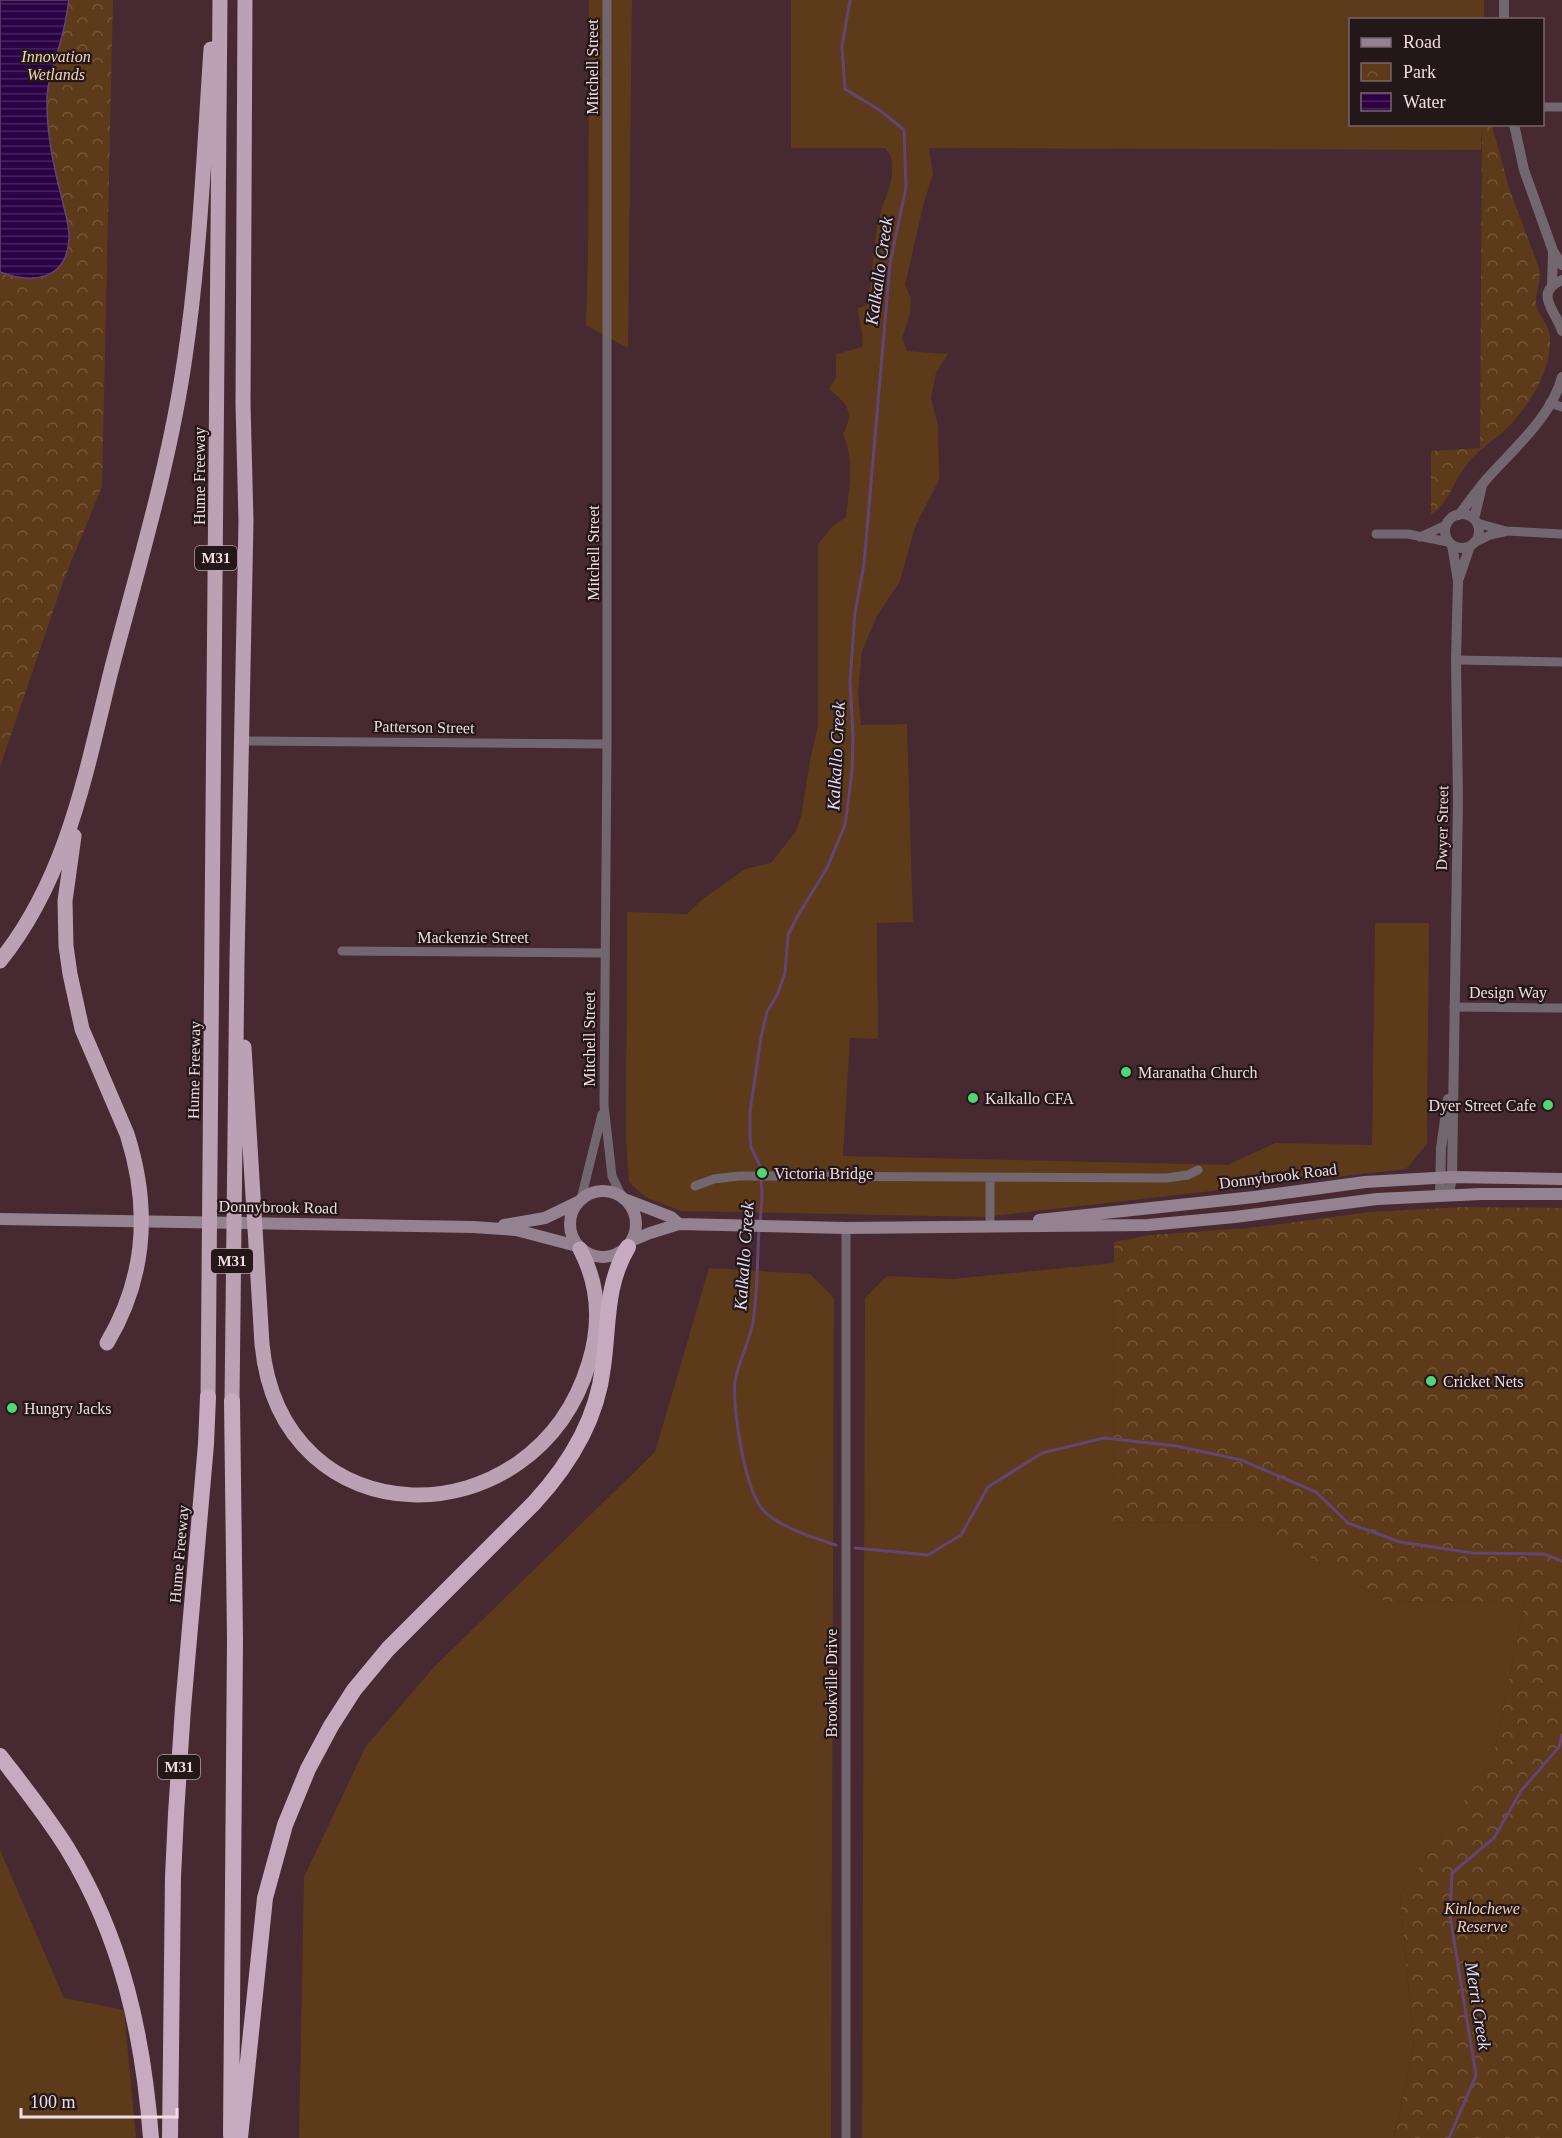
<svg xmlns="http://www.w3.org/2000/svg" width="1562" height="2138" viewBox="0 0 1562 2138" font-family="'Times New Roman',serif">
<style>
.grass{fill:#5d3a19}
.park{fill:url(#park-crowns)}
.water{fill:url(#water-rules);stroke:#654373;stroke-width:1.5}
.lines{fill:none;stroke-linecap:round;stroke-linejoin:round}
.stream{stroke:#654373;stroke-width:3}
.minor{stroke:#72666f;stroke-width:9}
.tertiary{stroke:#72666f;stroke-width:10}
.secondary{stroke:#958290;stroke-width:12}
.trunk{stroke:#bca0b4;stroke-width:15}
.motorway{stroke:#c8aac0;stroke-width:16}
.poi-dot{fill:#52d673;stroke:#24171a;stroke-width:2}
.labels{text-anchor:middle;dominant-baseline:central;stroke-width:4.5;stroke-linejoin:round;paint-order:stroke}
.shield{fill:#24171a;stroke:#b4a2a5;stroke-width:1.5}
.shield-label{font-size:15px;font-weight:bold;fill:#f1dde1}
.park-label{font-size:16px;font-style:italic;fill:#f9d5b6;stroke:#24171a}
.street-label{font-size:16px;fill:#f1dde1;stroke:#24171a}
.poi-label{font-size:16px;fill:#f1dde1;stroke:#24171a;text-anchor:start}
.water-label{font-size:18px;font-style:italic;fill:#e5dcf0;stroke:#24171a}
</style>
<defs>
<pattern id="park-crowns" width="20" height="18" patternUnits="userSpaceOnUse" patternTransform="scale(1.5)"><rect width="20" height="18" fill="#5d3a19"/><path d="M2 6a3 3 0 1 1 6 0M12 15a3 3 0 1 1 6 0" fill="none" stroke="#75563a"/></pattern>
<pattern id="water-rules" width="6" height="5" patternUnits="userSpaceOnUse" patternTransform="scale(1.5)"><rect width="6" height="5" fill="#290144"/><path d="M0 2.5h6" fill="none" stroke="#48265f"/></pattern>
</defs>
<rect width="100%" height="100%" fill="#472931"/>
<path class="grass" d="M 589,0 L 632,0 L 628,348 L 586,325 L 588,256 Z
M 791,0 L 1484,0 L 1484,19 L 1350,20 L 1350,124 L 1482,125 L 1481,150 L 929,148 L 933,174 L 924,202 L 905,285 L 911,298 L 910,315 L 902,338 L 907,351 L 948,354 L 936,373 L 931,398 L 938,425 L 939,480 L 915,527 L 900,581 L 877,616 L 862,651 L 858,693 L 861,725 L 907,724 L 913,922 L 877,923 L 878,1039 L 850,1038 L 843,1156 L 1227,1165 L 1275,1143 L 1372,1145 L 1375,923 L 1429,923 L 1427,1144 L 1406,1169 L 984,1217 L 681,1211 L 645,1197 L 629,1182 L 626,1139 L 627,912 L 687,914 L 703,899 L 745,869 L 771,863 L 796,831 L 801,817 L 810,760 L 818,726 L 818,544 L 833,526 L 846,517 C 849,488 855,461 843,434 C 855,411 847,404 829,389 L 836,377 L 836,354 L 862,347 C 864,330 858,323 858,308 L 867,305 C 873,278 873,249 878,222 C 882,202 894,185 892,164 C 892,157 889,153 885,148 L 791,148 Z
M 1114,1263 L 1113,1522 L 1252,1523 L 1385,1601 L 1525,1602 L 1493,1758 L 1400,1896 L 1414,2047 L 1394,2138 L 862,2138 L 865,1298 L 887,1276 L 953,1279 Z
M 709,1268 L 810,1274 L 834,1298 L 831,2138 L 299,2138 L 304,1877 L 366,1746 L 435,1666 L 655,1452 Z
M 0,1850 L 64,1998 L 124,2010 L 136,2138 L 0,2138 Z"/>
<path class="park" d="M 0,0 L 113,0 L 102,487 L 64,579 L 0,767 Z
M 1482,125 L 1492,125 L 1509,188 L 1539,268 C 1542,281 1535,291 1536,304 C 1538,316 1549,324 1550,337 C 1552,371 1528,408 1505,430 C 1491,442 1476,452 1465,467 C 1452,483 1449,504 1431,514 L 1431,451 L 1480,448 Z
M 1463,1207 L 1562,1208 L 1562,2138 L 1394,2138 L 1414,2047 L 1400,1896 L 1493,1758 L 1525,1602 L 1385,1601 L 1252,1523 L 1113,1522 L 1114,1242 L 1151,1235 L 1249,1228 L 1370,1212 Z"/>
<path class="water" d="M 0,0 L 69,0 C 67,11 66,21 63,32 C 58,55 46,80 47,104 C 47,135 54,169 62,199 C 65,213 70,226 69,240 C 66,281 31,284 0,272 Z"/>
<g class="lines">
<path class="stream" d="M 760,1223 L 762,1196 L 760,1166 L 751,1147 L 750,1133 L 750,1112 L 761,1037 L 767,1012 L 778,993 L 785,973 L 788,935 L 797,917 L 827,868 L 845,825 L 852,772 L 853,735 L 850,681 L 855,613 L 864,564 L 890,264 L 906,187 L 904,130 L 881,111 L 845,89 L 842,47 L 850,0
M 759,1230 C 757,1259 758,1291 753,1321 C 750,1342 738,1361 735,1382 C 732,1408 745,1490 763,1510 C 779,1527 814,1538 836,1545
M 855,1548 L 928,1555 L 961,1535 L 988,1487 L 1042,1453 L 1104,1438 L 1177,1446 L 1241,1460 L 1316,1492 L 1348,1523 L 1400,1542 L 1473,1553 L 1544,1554 L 1562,1561
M 1449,2138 L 1476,2075 L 1450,1916 L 1452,1873 L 1494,1838 L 1521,1791 L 1559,1747 L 1562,1735"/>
<path class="minor" d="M 607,0 L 607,744 L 604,1105 L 612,1176 L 622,1197
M 1542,107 L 1562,107
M 1550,403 L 1562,407
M 1477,523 L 1506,531 L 1562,534
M 1376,534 L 1408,534 L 1448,542
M 1420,537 L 1446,525
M 1474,543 L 1490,535 L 1504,532
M 1456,660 L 1562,662
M 241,741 L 607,744
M 342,951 L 604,953
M 1454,1007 L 1562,1008
M 695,1186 L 714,1179 L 739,1176 L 1166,1178 L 1188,1175 L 1198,1170
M 581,1199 L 602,1114
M 990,1227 L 990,1178
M 846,1228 L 846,2138"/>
<path class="tertiary" d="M 1504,0 L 1504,20
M 1514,124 L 1524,170 L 1553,251 L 1562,265
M 1562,280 C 1532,293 1557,312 1562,331
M 1552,286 L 1553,251
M1445 531a17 17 0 1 1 34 0a17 17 0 1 1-34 0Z
M 1459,515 C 1468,503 1476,492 1485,481 C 1512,450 1551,418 1562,377
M 1474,519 L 1482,486
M 1459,578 L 1470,546
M 1440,1195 L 1450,1188 L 1452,1177 L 1458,800 L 1456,660 L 1458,581 L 1452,545
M 1440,1195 L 1441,1148 L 1448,1099"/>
<path class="secondary" d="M570 1224a33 33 0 1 1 66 0a33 33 0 1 1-66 0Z
M 627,1200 L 671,1217 L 679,1224
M 0,1219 L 473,1227 L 516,1230 L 577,1246
M 1039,1220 L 1254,1197 L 1365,1182 L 1452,1177 L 1562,1179
M 504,1225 L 545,1218 L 578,1202
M 633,1240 L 650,1233 L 679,1224 L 846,1228 L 1148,1225 L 1235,1217 L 1377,1199 L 1481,1194 L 1562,1194"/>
<path class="trunk" d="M 74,836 L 65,901 L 66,946 L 70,974 L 82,1029 L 127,1134 C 150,1206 147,1276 107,1343
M 0,961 C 67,878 86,772 111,671 C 138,567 170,463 185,357 C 200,255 204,152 211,49
M 244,1047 L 262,1344 C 281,1542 535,1542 589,1363 C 601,1324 599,1285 580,1249
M 208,1397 L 220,0
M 232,1401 L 237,961 L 246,521 L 243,404 L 245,0"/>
<path class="motorway" d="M 0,1756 C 23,1786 47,1816 67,1848 C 122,1938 143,2034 151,2138
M 231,2135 L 235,1640 L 232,1401
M 170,2138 L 173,1877 L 176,1814 L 183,1708 L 206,1444 L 208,1397
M 240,2138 L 265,1898 L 285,1825 L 308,1769 L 331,1726 L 354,1690 L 388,1649 L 534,1503 C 569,1465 597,1420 603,1367 C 609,1325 605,1285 628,1247"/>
</g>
<g class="poi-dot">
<circle cx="1126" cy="1072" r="6"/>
<circle cx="973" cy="1098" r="6"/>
<circle cx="1548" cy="1105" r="6"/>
<circle cx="762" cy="1173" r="6"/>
<circle cx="1431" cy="1381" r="6"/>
<circle cx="12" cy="1408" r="6"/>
</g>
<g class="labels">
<g class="shield">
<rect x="195" y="546" width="42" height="24" rx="4.5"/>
<rect x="211" y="1249" width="42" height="24" rx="4.5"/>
<rect x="158" y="1755" width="42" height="24" rx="4.5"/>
</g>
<g class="shield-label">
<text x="216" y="558">M31</text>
<text x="232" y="1261">M31</text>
<text x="179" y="1767">M31</text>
</g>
<g class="park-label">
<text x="56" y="56">Innovation<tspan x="56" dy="18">Wetlands</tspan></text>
<text x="1482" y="1908">Kinlochewe<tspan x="1482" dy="18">Reserve</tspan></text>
</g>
<g class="street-label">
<text transform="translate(592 67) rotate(-90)">Mitchell Street</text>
<text transform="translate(199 476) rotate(-90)">Hume Freeway</text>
<text transform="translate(593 553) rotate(-90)">Mitchell Street</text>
<text transform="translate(424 727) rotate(1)">Patterson Street</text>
<text transform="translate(1442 828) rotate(-89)">Dwyer Street</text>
<text x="473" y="937">Mackenzie Street</text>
<text x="1508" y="992">Design Way</text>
<text transform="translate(589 1039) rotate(-90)">Mitchell Street</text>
<text transform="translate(194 1070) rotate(-89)">Hume Freeway</text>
<text transform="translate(1278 1176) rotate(-7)">Donnybrook Road</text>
<text transform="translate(278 1207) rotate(1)">Donnybrook Road</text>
<text transform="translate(179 1554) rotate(-85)">Hume Freeway</text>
<text transform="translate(831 1683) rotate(-90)">Brookville Drive</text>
</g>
<g class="poi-label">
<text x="1138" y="1072">Maranatha Church</text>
<text x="985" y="1098">Kalkallo CFA</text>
<text x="1536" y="1105" text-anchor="end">Dyer Street Cafe</text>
<text x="774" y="1173">Victoria Bridge</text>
<text x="1443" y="1381">Cricket Nets</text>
<text x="24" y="1408">Hungry Jacks</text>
</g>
<g class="water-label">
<text transform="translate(879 271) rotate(-82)">Kalkallo Creek</text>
<text transform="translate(836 756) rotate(-87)">Kalkallo Creek</text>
<text transform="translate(744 1256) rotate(-86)">Kalkallo Creek</text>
<text transform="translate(1478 2006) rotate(81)">Merri Creek</text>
</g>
</g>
<rect x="1349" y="18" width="195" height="108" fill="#24171a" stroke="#76666a" stroke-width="1.5"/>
<rect x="1361" y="38" width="30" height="9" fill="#958290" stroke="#76666a" stroke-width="1.5"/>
<text x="1403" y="48" font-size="18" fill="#f1dde1">Road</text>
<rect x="1361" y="63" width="30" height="18" fill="url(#park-crowns)" stroke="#76666a" stroke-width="1.5"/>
<text x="1403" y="78" font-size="18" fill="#f1dde1">Park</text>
<rect x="1361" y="93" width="30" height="18" fill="url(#water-rules)" stroke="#76666a" stroke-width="1.5"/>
<text x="1403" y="108" font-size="18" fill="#f1dde1">Water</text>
<path d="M21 2108v9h156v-9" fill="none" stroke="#f1dde1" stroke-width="3"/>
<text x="30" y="2108" font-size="18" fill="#f1dde1" stroke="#24171a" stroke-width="4.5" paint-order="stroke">100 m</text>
</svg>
